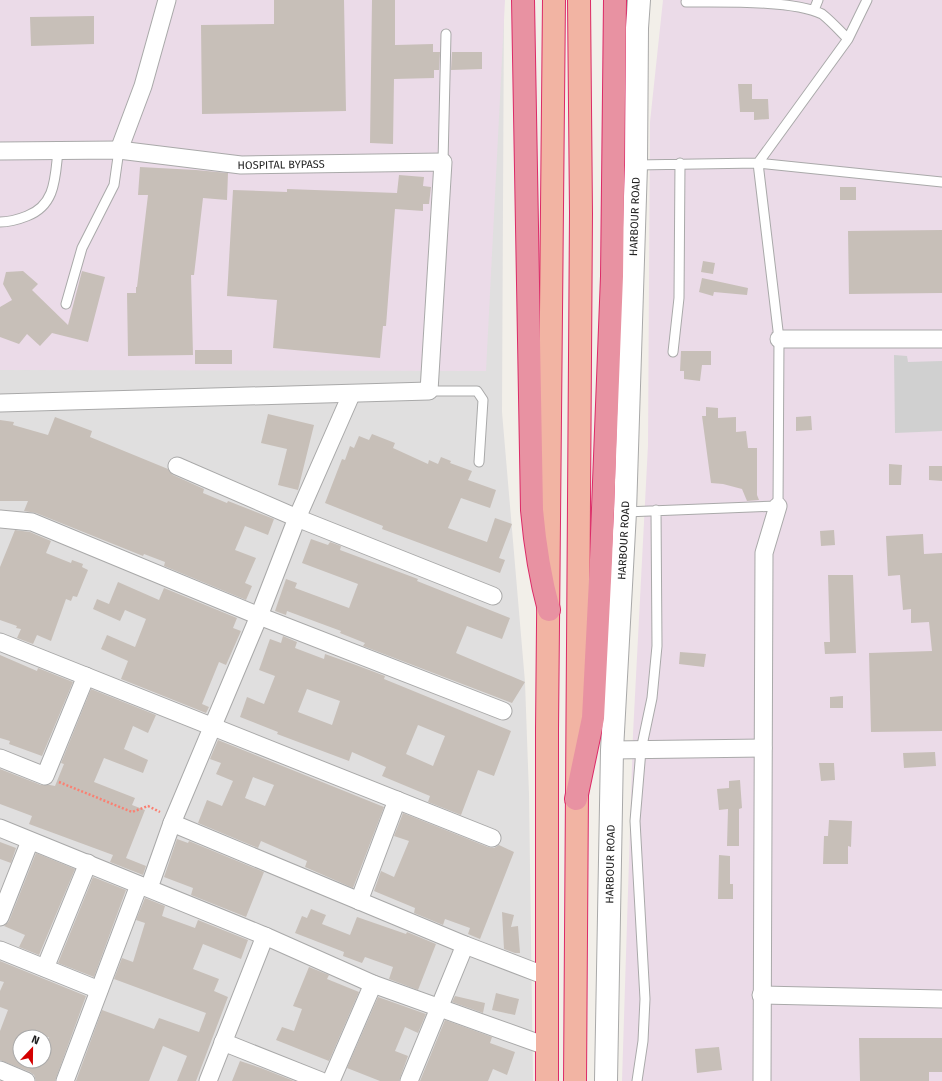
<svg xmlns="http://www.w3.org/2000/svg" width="942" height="1081" viewBox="0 0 942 1081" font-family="'Fira Sans',sans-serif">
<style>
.residential{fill:#e0dfdf;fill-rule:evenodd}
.industrial{fill:#ebdbe8}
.religious{fill:#d0d0d0}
.building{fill:#c7bfb8;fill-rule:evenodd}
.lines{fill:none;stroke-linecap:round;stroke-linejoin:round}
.service-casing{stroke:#a9a9a9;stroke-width:11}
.minor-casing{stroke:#a9a9a9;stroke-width:19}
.tertiary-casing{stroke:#a9a9a9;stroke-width:24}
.trunk-casing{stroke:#dc2a67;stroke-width:24}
.motorway-casing{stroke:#dc2a67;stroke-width:24}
.path{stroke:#fa8072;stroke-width:2.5;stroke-dasharray:2 2;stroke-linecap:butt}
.service{stroke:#fff;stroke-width:9}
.minor{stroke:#fff;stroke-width:17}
.tertiary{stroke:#fff;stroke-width:22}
.trunk{stroke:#f2b4a3;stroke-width:22}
.motorway{stroke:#e892a2;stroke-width:22}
.labels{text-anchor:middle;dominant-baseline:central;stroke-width:3;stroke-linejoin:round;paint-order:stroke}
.street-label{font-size:11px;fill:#222;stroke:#fff}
</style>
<rect width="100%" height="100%" fill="#f2efe9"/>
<path class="residential" d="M 0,0 L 504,0 L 502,412 L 525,682 L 529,794 L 533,1081 L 0,1081 ZM 20,1037 L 44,1037 L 44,1061 L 20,1061 Z"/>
<path class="industrial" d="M 0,0 L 505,0 L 486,371 L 0,370 Z
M 663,0 L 942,0 L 942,1081 L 622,1081 L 633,734 L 648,445 L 650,122 Z"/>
<path class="religious" d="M 894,355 L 907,356 L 908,362 L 942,361 L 942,431 L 895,433 Z"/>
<path class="building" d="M 274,0 L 344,0 L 346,111 L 202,114 L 201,25 L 274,24 Z
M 372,0 L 395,0 L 395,45 L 433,44 L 433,52 L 440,52 L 439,70 L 434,70 L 434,78 L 394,79 L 393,144 L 370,143 Z
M 94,16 L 94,44 L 31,46 L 30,17 Z
M 452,52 L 482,52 L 482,69 L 451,70 Z
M 738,84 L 752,84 L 752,99 L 768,99 L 769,119 L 754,120 L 754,112 L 740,112 Z
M 140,167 L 196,170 L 228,173 L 227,200 L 203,198 L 194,275 L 191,275 L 193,355 L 128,356 L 127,293 L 136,293 L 136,287 L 137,287 L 148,195 L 138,195 Z
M 399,175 L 424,177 L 423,186 L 431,187 L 429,204 L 423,204 L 423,211 L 395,209 L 386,326 L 383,326 L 380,358 L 273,348 L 277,300 L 227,296 L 233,190 L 287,192 L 287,189 L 397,193 Z
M 840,187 L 856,187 L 856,200 L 840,200 Z
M 942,230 L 942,293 L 849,294 L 848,231 Z
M 703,261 L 715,263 L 713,274 L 701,272 Z
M 23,271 L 38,284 L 32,290 L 68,325 L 82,271 L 105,277 L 88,342 L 52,333 L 40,346 L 27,334 L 19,344 L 0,337 L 0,307 L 12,300 L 3,284 L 6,272 Z
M 702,278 L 748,288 L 747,295 L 714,292 L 713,296 L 699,292 Z
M 195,350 L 232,350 L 232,364 L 195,364 Z
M 681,351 L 711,351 L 711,365 L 702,365 L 700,381 L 684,379 L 684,371 L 680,371 Z
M 706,407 L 718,408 L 718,418 L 736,417 L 736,432 L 746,431 L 748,448 L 757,448 L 757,495 L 759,500 L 747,501 L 742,489 L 723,484 L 711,483 L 702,416 L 706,416 Z
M 268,414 L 314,425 L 298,490 L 278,485 L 287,449 L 261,443 Z
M 811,416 L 812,430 L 796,431 L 796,417 Z
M 55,417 L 92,431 L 90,437 L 168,469 L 173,475 L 204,489 L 203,493 L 227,503 L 228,501 L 274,519 L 268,535 L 245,526 L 235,550 L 256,558 L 245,583 L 252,586 L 246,600 L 164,566 L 165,562 L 144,554 L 143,556 L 36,513 L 24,511 L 28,501 L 0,501 L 0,420 L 14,422 L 13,425 L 48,435 Z
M 372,434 L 395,443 L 393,448 L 428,464 L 429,460 L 438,464 L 441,457 L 451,461 L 450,463 L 472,471 L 468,480 L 496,490 L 490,508 L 461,498 L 448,528 L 487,542 L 495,518 L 512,524 L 499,558 L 505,560 L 500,573 L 382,529 L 383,526 L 325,503 L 342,459 L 345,460 L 350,446 L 354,448 L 359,436 L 369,440 Z
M 889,464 L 902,465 L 901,485 L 889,485 Z
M 929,466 L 942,466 L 942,481 L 929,480 Z
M 15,530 L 30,532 L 51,541 L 46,553 L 71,563 L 72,560 L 83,564 L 82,567 L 88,570 L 77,597 L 73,596 L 71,601 L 66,599 L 51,641 L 37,635 L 33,644 L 17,638 L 21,629 L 16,628 L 17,626 L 0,620 L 0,567 Z
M 834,530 L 835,545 L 821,546 L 820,531 Z
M 923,534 L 924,554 L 942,553 L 942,731 L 871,732 L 869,653 L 932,651 L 929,622 L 911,623 L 911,609 L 903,610 L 900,575 L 888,576 L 886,536 Z
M 311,539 L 328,545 L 330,542 L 341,546 L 340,550 L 418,579 L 417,581 L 510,618 L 502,639 L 467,626 L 456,653 L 525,682 L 512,703 L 363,646 L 365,643 L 340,633 L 341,631 L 287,611 L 286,615 L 275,611 L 286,579 L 297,583 L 295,588 L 349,608 L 358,584 L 302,563 Z
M 828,575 L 853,575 L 856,653 L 825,654 L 824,642 L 830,642 Z
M 118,582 L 159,600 L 164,588 L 237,618 L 233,628 L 241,631 L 226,665 L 219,662 L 202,704 L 209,707 L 206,713 L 121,679 L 128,661 L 101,649 L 107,635 L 135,647 L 146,619 L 125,610 L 120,621 L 93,609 L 97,599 L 109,604 Z
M 283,636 L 297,642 L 295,648 L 324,659 L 325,654 L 356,665 L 385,676 L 384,679 L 511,731 L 494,776 L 478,770 L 461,815 L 428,802 L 430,796 L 382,776 L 386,767 L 352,752 L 349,761 L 277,734 L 278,732 L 240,717 L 247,697 L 264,704 L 275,676 L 259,670 L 270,639 L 281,643 ZM 307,689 L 340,701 L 332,725 L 298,712 ZM 418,725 L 445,736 L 433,766 L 406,754 Z
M 680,652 L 706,654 L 704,667 L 679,664 Z
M 0,655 L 37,671 L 38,668 L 73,682 L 42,756 L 9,744 L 10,741 L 0,738 Z
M 91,689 L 156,715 L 148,733 L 133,726 L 124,749 L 148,760 L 143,773 L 104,758 L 94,782 L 135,798 L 132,805 L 145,810 L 126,858 L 146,866 L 143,875 L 110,862 L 113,855 L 29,824 L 32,816 L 0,804 L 0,769 L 41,785 L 50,785 L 55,786 L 64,764 L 61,763 Z
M 843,696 L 843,708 L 830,708 L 830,697 Z
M 218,740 L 384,807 L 353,888 L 305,867 L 307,861 L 261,841 L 258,848 L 198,823 L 207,800 L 222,806 L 233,781 L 216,774 L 221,763 L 210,759 ZM 253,777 L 274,785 L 265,806 L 245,798 Z
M 935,752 L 936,766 L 904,768 L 903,753 Z
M 819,763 L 834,763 L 835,780 L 821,781 Z
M 740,780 L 742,808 L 739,809 L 739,846 L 727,846 L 728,809 L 719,810 L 717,789 L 729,788 L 729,781 Z
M 403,813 L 488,847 L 494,848 L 499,845 L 514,852 L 480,939 L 468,934 L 470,928 L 445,919 L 443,925 L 414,913 L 415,908 L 374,891 L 381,871 L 394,877 L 409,841 L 394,836 Z
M 829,820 L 852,821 L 851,847 L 848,846 L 848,864 L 823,864 L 824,836 L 828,836 Z
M 177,839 L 188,843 L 189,841 L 264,872 L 246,917 L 191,895 L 193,888 L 164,877 Z
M 0,842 L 16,848 L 11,863 L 0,859 Z
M 36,853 L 75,869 L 39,955 L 19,947 L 25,935 L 4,926 L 9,921 Z
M 719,855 L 730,856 L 730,884 L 733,884 L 733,899 L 718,899 Z
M 93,877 L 126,890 L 94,977 L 58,963 Z
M 145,898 L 165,906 L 162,916 L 195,928 L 198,920 L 248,940 L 241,959 L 203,944 L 193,969 L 219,979 L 214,991 L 228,997 L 196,1081 L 177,1081 L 187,1056 L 163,1046 L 149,1081 L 76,1081 L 102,1010 L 154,1029 L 159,1018 L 199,1032 L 206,1013 L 114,979 L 122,958 L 133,962 L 145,923 L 136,920 Z
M 311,909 L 326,915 L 322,924 L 350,935 L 357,917 L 406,934 L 407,932 L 436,944 L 418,990 L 389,979 L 393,967 L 365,957 L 362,963 L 343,956 L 344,952 L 295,933 L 302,916 L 307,918 Z
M 502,912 L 514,915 L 511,927 L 518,926 L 520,953 L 515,953 L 504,949 Z
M 0,961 L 86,996 L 55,1081 L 36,1081 L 34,1075 L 30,1072 L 0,1060 L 0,1031 L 8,1010 L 0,1007 L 0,991 L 4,982 L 0,981 ZM 20,1037 L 49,1037 L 44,1049 L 44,1061 L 20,1061 Z
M 309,967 L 329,975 L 327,979 L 359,992 L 329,1061 L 276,1040 L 282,1027 L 294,1031 L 302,1009 L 293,1006 Z
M 496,993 L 519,999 L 515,1015 L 492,1010 Z
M 455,996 L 485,1003 L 483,1013 L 452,1002 Z
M 378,997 L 426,1014 L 418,1033 L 405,1027 L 395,1051 L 408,1056 L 399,1081 L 380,1081 L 347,1068 Z
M 445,1020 L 492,1037 L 490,1043 L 515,1052 L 507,1075 L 493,1069 L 488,1081 L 420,1081 Z
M 859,1038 L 942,1038 L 942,1072 L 929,1072 L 929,1081 L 860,1081 Z
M 719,1047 L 722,1070 L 697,1073 L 695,1049 Z
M 240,1061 L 261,1068 L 294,1081 L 232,1081 Z"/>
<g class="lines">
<g class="service-casing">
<path id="service" d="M 686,2 C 722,2 794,0 822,14 C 831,21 840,31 848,39
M 814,10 L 818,0
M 443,162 L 446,34
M 636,165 L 758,163 L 942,182
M 0,222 C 10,222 17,220 27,216 C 56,205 55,177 58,151
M 66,304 L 82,248 L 114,185 L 119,150
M 673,352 L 679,298 L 680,163
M 429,391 L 477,391 L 483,400 L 479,462
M 625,512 L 778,506 L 779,339 L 758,163 L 848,39 L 867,0
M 637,1081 L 643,1041 L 645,999 L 635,821 L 641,750 L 652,698 L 657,646 L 656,510"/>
</g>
<g class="minor-casing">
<g id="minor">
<path d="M 119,150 L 143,86 L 167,0"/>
<path id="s1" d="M 0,151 L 119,150 L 241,165 L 443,162 L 429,391 L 0,403"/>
<path d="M 779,339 L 942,339"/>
<path d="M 177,466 L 297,518 L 493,596"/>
<path d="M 0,519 L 32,522 L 259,616 L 503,711"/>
<path d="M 0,642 L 492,838"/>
<path d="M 612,750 L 763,748"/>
<path d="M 0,758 L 45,776 L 86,676"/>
<path d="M 172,823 L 465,945 L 546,976"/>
<path d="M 0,828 L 265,936 L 373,984 L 546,1046"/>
<path d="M 149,888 L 172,823 L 259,616 L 297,518 L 351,395"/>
<path d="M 359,901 L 397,800"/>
<path d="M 0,917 L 30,841"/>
<path d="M 0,950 L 99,990"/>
<path d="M 45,968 L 88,863"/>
<path d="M 761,995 L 942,999"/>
<path d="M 223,1042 L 321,1081"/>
<path d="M 0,1070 L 26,1081"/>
<path d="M 65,1081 L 139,885"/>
<path d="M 208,1081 L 265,936"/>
<path d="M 331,1081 L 373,984"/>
<path d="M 409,1081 L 465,945"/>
<path d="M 762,1081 L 764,553 L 778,506"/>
</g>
</g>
<g class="tertiary-casing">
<g id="tertiary">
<path id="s2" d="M 606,1081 L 612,750 L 625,512 L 636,165 L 637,28 L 639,0"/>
</g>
</g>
<g class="trunk-casing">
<path id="trunk" d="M 547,1081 L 547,729 L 554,0
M 575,1081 L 581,213 L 579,0"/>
</g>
<g class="motorway-casing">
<path id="motorway" d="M 523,0 L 532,510 C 535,544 540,577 549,610
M 576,799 L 593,718 L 601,560 L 612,276 L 615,0"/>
</g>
<path class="path" d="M 59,782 L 132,812 L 148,806 L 160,812"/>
<use href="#service" class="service"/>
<use href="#minor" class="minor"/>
<use href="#tertiary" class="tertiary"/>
<use href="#trunk" class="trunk"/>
<use href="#motorway" class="motorway"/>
</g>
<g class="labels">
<g class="street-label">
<text stroke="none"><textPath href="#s1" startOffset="282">HOSPITAL BYPASS</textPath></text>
<text stroke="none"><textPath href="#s2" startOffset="865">HARBOUR ROAD</textPath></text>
<text stroke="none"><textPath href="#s2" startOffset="541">HARBOUR ROAD</textPath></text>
<text stroke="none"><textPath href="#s2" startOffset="217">HARBOUR ROAD</textPath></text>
</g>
</g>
<g transform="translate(32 1049) rotate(22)"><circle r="19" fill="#ffffff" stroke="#a7a7a7"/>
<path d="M0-3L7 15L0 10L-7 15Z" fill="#d40000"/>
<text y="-6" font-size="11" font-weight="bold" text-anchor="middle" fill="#222222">N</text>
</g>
</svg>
